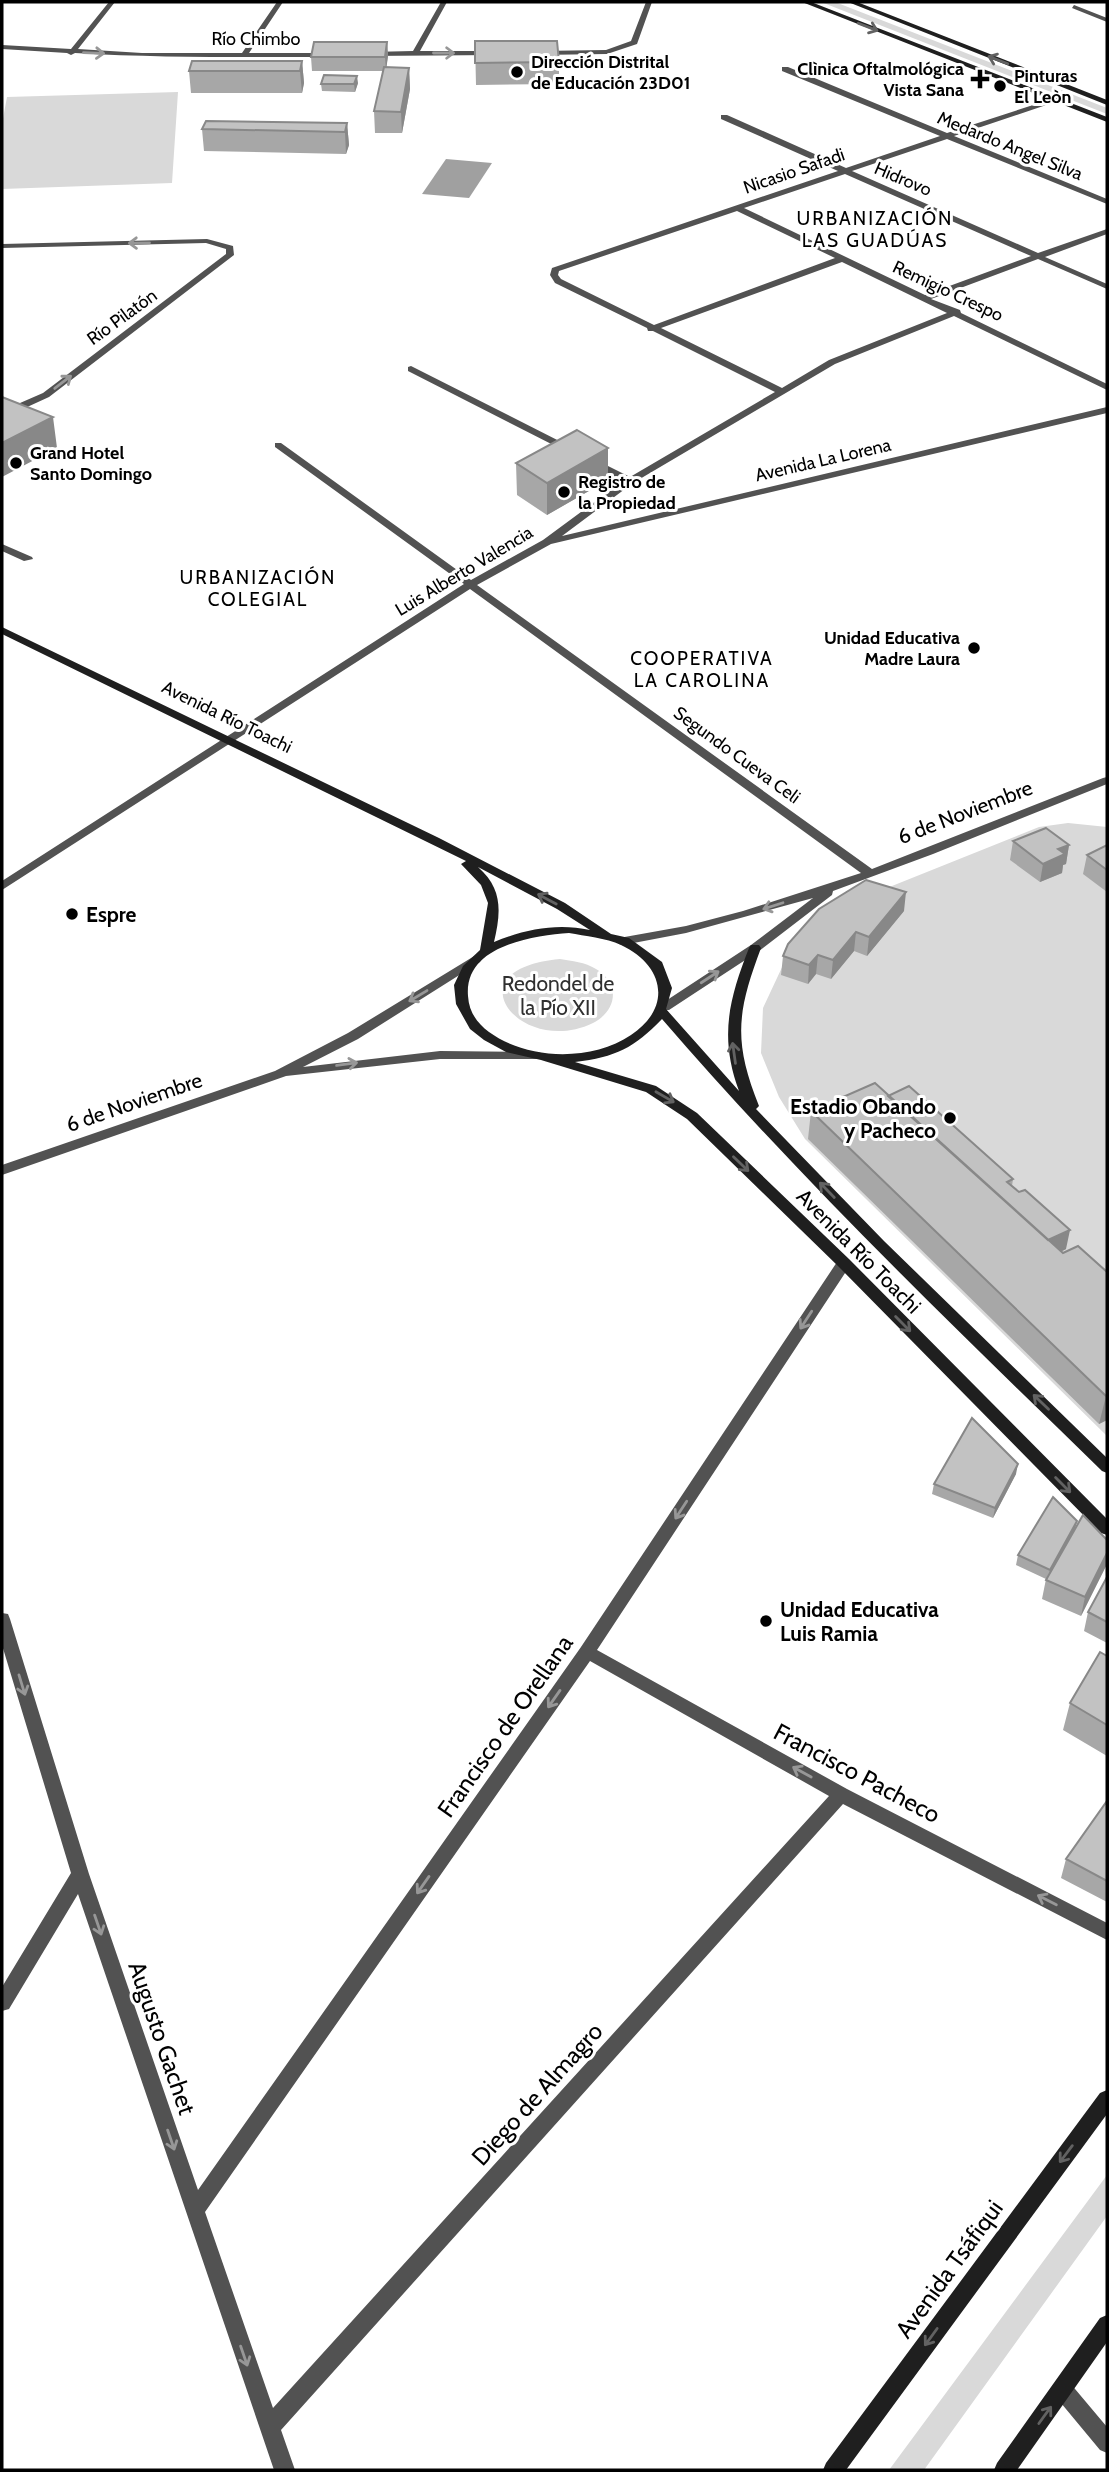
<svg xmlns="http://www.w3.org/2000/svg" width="1109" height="2472" viewBox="0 0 1109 2472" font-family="Cabin,sans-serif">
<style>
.green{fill:#d9d9d9}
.water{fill:#a0a0a0}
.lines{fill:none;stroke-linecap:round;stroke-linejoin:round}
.pedestrian{fill:#525252;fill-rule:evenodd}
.minor{fill:#525252;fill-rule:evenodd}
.secondary{fill:#1f1f1f;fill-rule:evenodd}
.wall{fill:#a7a7a7}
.shaded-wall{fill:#888}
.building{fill:#c2c2c2;stroke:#888;stroke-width:2}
.oneway{stroke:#626262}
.oneway2{stroke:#979797}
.poi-dot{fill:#000;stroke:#fff;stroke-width:2.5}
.labels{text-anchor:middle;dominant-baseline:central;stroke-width:6;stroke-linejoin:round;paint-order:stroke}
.far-street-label{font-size:18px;fill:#000;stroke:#fff}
.far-poi-label{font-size:18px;font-weight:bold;fill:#000;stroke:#fff;text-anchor:start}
.far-neighbourhood-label{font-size:19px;letter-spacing:2px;fill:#000;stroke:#fff}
.street-label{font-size:21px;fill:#000;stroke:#fff}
.poi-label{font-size:21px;font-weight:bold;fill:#000;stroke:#fff;text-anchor:start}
.park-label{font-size:21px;fill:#303030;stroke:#fff}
.near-street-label{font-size:24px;fill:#000;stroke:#fff}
</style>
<rect width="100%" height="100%" fill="#fff"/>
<path class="green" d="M 821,2 L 835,2 L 1107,108 L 1107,114 Z
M 178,92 L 172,183 L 2,189 L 2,124 L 7,97 Z
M 1068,823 L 1107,827 L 1107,1436 L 805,1139 L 779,1097 L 761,1053 L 763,1008 L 784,963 L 862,898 L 1039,827 Z
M 560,959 C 572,961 585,962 596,969 C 620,983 618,1010 593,1023 C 521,1058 449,969 560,959 Z
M 1107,2175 L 1107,2216 L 924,2470 L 889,2470 Z"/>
<path class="water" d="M 446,159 L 492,163 L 469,198 L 422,194 Z"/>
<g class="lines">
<path class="pedestrian" d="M 2,544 L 32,557 L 33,559 L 24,561 L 2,551 Z"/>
<path class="minor" d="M 109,2 L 115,2 L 78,49 L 142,53 L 242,53 L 277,2 L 283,2 L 249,53 L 329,53 L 333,55 L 329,57 C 244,57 160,58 75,53 L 71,55 L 67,53 L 2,49 L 2,45 L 71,49 Z
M 441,2 L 447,2 L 420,51 L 494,51 L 497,55 L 367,56 L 370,52 L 413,51 Z
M 646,2 L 652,2 L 637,44 L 607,54 L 538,55 L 534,53 L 538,51 L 606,50 L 631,41 Z
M 1074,5 L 1107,18 L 1107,22 L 1072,8 Z
M 782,67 L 788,67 L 947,133 L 1058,97 L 1058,101 L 954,136 L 1107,199 L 1107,204 L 947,139 L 852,171 L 1038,253 L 1107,229 L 1107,234 L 1045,257 L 1107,284 L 1107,289 L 1038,259 L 931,299 L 960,310 L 961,313 L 1107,384 L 1107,390 L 954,316 L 835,364 L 633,483 L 562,536 L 1107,407 L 1107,413 L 551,544 L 477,585 L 872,869 L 1103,778 L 1107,777 L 1107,784 L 933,854 L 833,891 L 832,895 L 759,951 L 669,1010 L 661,1010 L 659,1007 L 661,1004 L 751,945 L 813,898 L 686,933 L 623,945 L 619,944 L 617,941 L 619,938 L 686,926 L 743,911 L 861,873 L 470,589 L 2,890 L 2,881 L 464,584 L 275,447 L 275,443 L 281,443 L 471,580 L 543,540 L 623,481 L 590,464 L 590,460 L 596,460 L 630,477 L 775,392 L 653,331 L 648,331 L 647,328 L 555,283 L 550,275 L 552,268 L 838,171 L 721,119 L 721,115 L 727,115 L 846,168 L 940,136 L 782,71 ZM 845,174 L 1031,256 L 925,295 L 744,208 ZM 737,211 L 835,258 L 654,325 L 561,279 L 558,275 L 559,271 ZM 842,262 L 947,313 L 829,360 L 782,388 L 661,328 Z
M 207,239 L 233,246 L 234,255 L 49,397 L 25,408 L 2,411 L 2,405 L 20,403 L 43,393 L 226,254 L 226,249 L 206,243 L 2,248 L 2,244 Z
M 411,366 L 575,449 L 577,451 L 569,453 L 408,371 L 408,367 Z
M 476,955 L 480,956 L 482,959 L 480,962 L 358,1039 L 303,1067 L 440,1051 L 536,1052 L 541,1053 L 542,1056 L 541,1059 L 440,1059 L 286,1076 L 2,1175 L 2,1165 L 275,1071 L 348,1033 Z
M 844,1258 L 851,1263 L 849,1267 L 597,1650 L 847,1789 L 1107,1923 L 1107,1940 L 843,1804 L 281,2430 L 295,2470 L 274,2470 L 78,1894 L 9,2009 L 2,2011 L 2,1987 L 71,1873 L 2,1645 L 2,1613 L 8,1614 L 10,1619 L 89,1874 L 198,2190 L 581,1647 L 839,1259 ZM 590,1661 L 829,1796 L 273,2408 L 205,2212 Z
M 1063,2380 L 1070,2383 L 1107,2427 L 1107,2453 L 1100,2450 L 1056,2397 L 1053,2390 L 1056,2383 Z"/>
<path class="secondary" d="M 802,2 L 811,2 L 1107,117 L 1107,122 Z
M 848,2 L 857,2 L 1107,100 L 1107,105 Z
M 2,627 L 439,838 L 565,903 L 611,934 L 629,938 L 662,962 L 672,988 L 666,1009 L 739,1091 C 719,1037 729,999 749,948 L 751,945 L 759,945 L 761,948 C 737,1012 733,1041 759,1106 L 756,1109 L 884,1241 L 1107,1458 L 1107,1473 L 1102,1471 C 951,1324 799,1178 662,1019 C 634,1048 616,1057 575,1062 L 656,1086 L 697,1113 L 849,1259 L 1107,1519 L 1107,1535 L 1101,1533 L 839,1267 L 687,1119 L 646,1092 L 541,1060 L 506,1052 L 484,1040 L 470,1029 L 456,1004 L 454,985 L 463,966 L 480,950 L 488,903 L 481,885 L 461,864 L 466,861 L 2,634 ZM 478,867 L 557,909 L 590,930 C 557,923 526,929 494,942 C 501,912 503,889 478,867 ZM 569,933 C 585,936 606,938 621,945 C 664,965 673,1007 631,1035 C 591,1062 527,1060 489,1032 C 477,1023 469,1012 468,996 C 464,946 531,936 569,933 Z
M 1107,2090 L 1107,2114 L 846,2470 L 823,2470 L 826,2463 L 1100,2093 Z
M 1107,2315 L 1107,2342 L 1017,2470 L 994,2470 L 997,2463 L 1100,2318 Z"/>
</g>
<path class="wall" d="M 475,41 L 559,62 L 559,84 L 476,85 Z
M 387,42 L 388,56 L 386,68 L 409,68 L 410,89 L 402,133 L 375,133 L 374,111 L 383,71 L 312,71 L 311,57 Z
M 302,61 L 304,83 L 302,93 L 191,93 L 189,71 Z
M 358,83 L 355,92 L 322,91 L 321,84 Z
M 347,123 L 349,145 L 346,154 L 204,151 L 202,129 Z
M 608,448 L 608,480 L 547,515 L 517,495 L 516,463 Z
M 1013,841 L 1069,845 L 1066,864 L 1063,865 L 1062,873 L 1040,882 L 1010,860 Z
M 1107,845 L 1107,892 L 1083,874 L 1087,855 Z
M 904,911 L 867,956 L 854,951 L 831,979 L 816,974 L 808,984 L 781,975 L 783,956 Z
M 888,1096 L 1013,1179 L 1012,1186 L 1019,1192 L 1066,1249 L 1061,1252 L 1107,1272 L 1107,1420 L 1099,1424 L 808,1139 L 811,1111 Z
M 1016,1474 L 993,1518 L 932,1494 L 934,1484 Z
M 1077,1521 L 1075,1529 L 1107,1564 L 1081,1616 L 1042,1599 L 1046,1579 L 1016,1565 L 1018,1555 Z
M 1107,1577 L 1107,1643 L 1084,1631 L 1088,1612 Z
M 1107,1656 L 1107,1756 L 1063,1730 L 1070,1703 Z
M 1107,1801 L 1107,1902 L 1061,1878 L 1066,1859 Z"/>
<path class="shaded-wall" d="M 387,42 L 388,56 L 386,71 L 385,57 Z
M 302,61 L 304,83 L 302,93 L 300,71 Z
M 409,68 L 410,89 L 402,133 L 401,112 Z
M 357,76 L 358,83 L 355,92 L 354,84 Z
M 347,123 L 349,145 L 346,154 L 345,132 Z
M 53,417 L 57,448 L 2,477 L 2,443 Z
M 608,448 L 608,480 L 547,515 L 547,483 Z
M 1069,845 L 1066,864 L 1063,865 L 1062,873 L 1040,882 L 1043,864 L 1058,849 Z
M 906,892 L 904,911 L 867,956 L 869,937 Z
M 856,932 L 854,951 L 831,979 L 833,960 Z
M 818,955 L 816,974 L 808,984 L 809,965 Z
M 1070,1230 L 1066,1249 L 1046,1259 L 1041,1244 Z
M 1107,1395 L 1107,1420 L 1099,1424 L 1106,1396 Z
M 1018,1464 L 1016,1474 L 993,1518 L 995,1508 Z
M 1077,1521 L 1074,1531 L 1048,1580 L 1050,1570 Z
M 1107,1553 L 1107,1564 L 1081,1616 L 1085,1597 Z"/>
<path class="building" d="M 475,41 L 557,41 L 559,62 L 475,63 Z
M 314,42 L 387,42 L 385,57 L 311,57 Z
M 192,61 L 302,61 L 300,71 L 189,71 Z
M 384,67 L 409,68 L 401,112 L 374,111 Z
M 324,75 L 357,76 L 354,84 L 321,84 Z
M 206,121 L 347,123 L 345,132 L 202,129 Z
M 2,397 L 53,417 L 2,443 Z
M 577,430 L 608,448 L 547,483 L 516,463 Z
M 1046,828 L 1069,845 L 1058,849 L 1065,854 L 1043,864 L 1013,841 Z
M 1107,845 L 1107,870 L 1087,855 Z
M 866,880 L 906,892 L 869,937 L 856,932 L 833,960 L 818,955 L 809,965 L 783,956 L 788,944 L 819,909 Z
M 875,1083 L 1063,1253 L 1078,1246 L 1107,1272 L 1107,1395 L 1106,1396 L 811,1111 Z
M 909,1086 L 1013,1179 L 1007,1182 L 1019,1192 L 1025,1190 L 1070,1230 L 1048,1240 L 888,1096 Z
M 972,1418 L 1018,1464 L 995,1508 L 934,1484 Z
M 1053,1497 L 1077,1521 L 1050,1570 L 1018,1555 Z
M 1083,1515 L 1107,1540 L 1107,1553 L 1085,1597 L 1046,1580 Z
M 1107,1577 L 1107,1622 L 1088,1612 Z
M 1100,1652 L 1107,1656 L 1107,1725 L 1070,1703 Z
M 1107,1801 L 1107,1881 L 1066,1859 Z"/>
<defs><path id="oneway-shaft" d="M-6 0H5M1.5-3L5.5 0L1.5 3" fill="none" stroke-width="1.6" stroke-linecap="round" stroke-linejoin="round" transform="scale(1.75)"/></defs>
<g class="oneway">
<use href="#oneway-shaft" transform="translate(868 27) rotate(21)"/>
<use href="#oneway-shaft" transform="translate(998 60) rotate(-159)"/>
<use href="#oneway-shaft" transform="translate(547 899) rotate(-152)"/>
<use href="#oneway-shaft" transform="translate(734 1053) rotate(-98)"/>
<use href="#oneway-shaft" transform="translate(665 1097) rotate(30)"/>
<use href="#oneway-shaft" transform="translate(741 1164) rotate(44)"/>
<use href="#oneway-shaft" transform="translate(827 1190) rotate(-134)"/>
<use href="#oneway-shaft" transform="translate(903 1324) rotate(45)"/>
<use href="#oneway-shaft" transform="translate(1041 1402) rotate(-136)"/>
<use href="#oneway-shaft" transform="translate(1063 1485) rotate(45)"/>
<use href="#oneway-shaft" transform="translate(1066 2154) rotate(127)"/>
<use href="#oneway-shaft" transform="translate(931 2337) rotate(126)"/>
<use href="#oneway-shaft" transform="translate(1045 2415) rotate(-54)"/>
</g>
<g class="oneway2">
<use href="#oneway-shaft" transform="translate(94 53) rotate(2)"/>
<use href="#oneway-shaft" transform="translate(444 53)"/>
<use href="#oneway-shaft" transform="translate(139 243) rotate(179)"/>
<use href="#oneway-shaft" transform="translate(63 382) rotate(-38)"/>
<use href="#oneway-shaft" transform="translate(773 906) rotate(162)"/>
<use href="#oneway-shaft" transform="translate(710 977) rotate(-33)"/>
<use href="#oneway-shaft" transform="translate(418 996) rotate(149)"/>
<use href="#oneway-shaft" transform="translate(347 1064) rotate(-8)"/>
<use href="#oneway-shaft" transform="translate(806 1320) rotate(123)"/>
<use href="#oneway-shaft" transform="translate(681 1510) rotate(123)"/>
<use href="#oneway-shaft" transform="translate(22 1685) rotate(73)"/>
<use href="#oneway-shaft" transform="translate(554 1699) rotate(125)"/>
<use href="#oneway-shaft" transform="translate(802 1772) rotate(-151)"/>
<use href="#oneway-shaft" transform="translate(423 1885) rotate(125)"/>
<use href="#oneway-shaft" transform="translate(1047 1900) rotate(-153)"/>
<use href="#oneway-shaft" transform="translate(98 1925) rotate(71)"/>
<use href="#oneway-shaft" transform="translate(171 2140) rotate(71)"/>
<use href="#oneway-shaft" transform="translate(244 2356) rotate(71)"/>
</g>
<g class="poi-dot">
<circle cx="517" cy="72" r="7"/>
<path d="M976.5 68.5h7v7h7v7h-7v7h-7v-7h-7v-7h7z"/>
<circle cx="1000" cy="86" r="7"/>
<circle cx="16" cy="463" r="7"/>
<circle cx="564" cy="492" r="7"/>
<circle cx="974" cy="648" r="7"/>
<circle cx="72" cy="914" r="7"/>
<circle cx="950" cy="1118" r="7"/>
<circle cx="766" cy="1621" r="7"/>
</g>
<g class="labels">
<g class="far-street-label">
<text x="256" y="39">Río Chimbo</text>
<text transform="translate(1010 146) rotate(22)">Medardo Angel Silva</text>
<text transform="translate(794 171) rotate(-19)">Nicasio Safadi</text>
<text transform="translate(903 179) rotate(23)">Hidrovo</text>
<text transform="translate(948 291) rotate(25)">Remigio Crespo</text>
<text transform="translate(122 317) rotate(-36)">Río Pilatón</text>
<text transform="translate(823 460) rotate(-13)">Avenida La Lorena</text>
<text transform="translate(464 571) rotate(-31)">Luis Alberto Valencia</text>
<text transform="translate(227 717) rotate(26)">Avenida Río Toachi</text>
<text transform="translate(737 755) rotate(36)">Segundo Cueva Celi</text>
</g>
<g class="far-poi-label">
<text x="531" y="62">Dirección Distrital<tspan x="531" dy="21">de Educación 23D01</tspan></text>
<text x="964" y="69" text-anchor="end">Clìnica Oftalmológica<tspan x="964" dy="21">Vista Sana</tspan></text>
<text x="1014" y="76">Pinturas<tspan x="1014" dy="21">El Leòn</tspan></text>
<text x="30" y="453">Grand Hotel<tspan x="30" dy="21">Santo Domingo</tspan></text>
<text x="578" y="482">Registro de<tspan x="578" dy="21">la Propiedad</tspan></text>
<text x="960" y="638" text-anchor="end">Unidad Educativa<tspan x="960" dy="21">Madre Laura</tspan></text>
</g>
<g class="far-neighbourhood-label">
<text x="875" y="218">URBANIZACIÓN<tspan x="875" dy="22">LAS GUADÚAS</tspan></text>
<text x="258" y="577">URBANIZACIÓN<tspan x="258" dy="22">COLEGIAL</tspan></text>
<text x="702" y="658">COOPERATIVA<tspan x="702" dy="22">LA CAROLINA</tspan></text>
</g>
<g class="street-label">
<text transform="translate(965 812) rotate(-21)">6 de Noviembre</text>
<text transform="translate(134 1102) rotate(-19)">6 de Noviembre</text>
<text transform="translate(859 1251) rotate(45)">Avenida Río Toachi</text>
</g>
<g class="poi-label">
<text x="86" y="914">Espre</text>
<text x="936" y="1106" text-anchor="end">Estadio Obando<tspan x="936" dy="24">y Pacheco</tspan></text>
<text x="780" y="1609">Unidad Educativa<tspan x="780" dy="24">Luis Ramia</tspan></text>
</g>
<g class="park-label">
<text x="558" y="983">Redondel de<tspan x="558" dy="24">la Pío XII</tspan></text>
</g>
<g class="near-street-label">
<text transform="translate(505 1726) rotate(-55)">Francisco de Orellana</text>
<text transform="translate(857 1773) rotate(28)">Francisco Pacheco</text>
<text transform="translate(162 2038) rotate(71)">Augusto Gachet</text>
<text transform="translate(537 2094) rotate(-48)">Diego de Almagro</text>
<text transform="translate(949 2269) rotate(-54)">Avenida Tsáfiqui</text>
</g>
</g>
<rect width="1109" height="2472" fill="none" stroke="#000000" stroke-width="7"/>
</svg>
